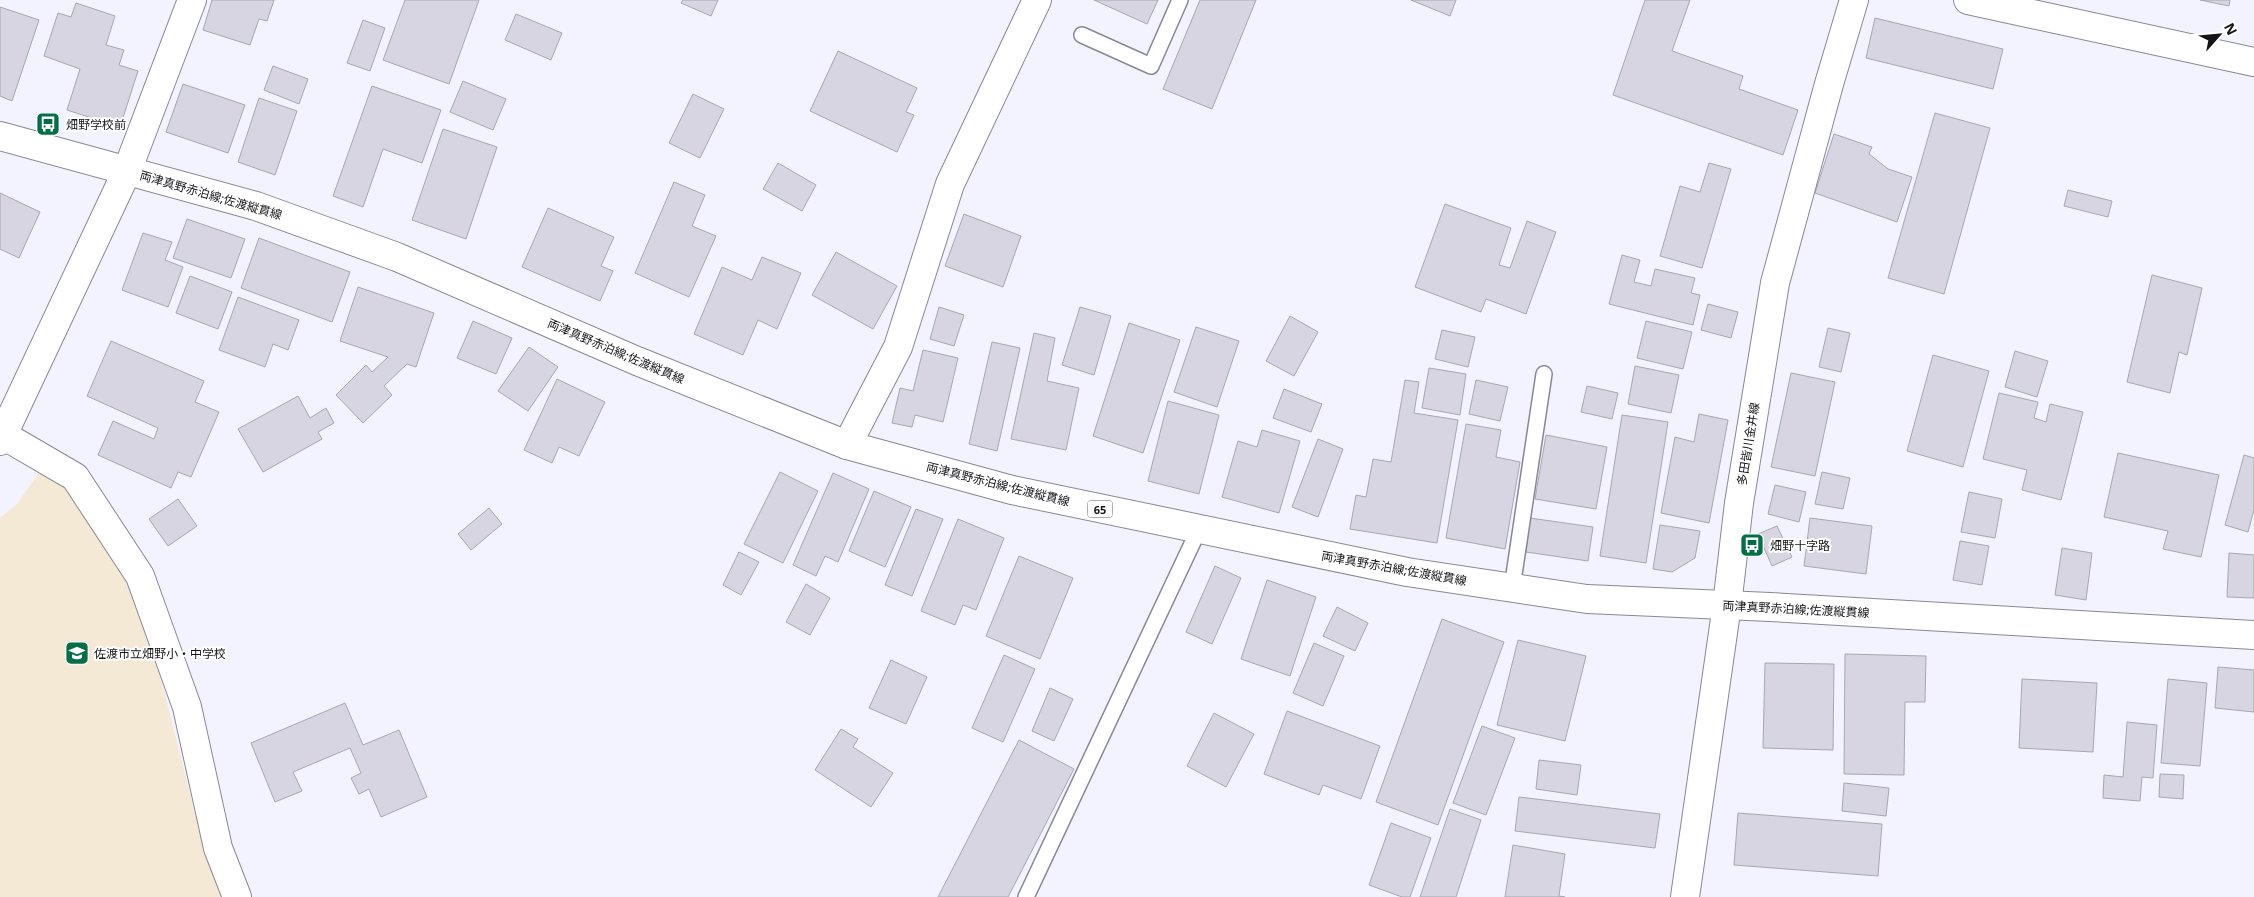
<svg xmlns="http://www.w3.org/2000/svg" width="2254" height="897" viewBox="0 0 2254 897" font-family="'Noto Sans','Noto Sans JP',sans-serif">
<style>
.education{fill:#f3e9d4}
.building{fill:#d6d5e1;stroke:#a7a6b2}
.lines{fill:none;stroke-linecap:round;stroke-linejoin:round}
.lane-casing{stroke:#888893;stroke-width:18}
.street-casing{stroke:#888893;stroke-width:30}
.secondary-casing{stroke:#888893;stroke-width:30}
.primary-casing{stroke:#888893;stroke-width:30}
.lane{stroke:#fff;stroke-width:15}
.street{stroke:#fff;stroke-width:28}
.secondary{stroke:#fff;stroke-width:28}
.primary{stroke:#fff;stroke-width:28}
.labels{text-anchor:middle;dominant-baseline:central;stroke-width:4;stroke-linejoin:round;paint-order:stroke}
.shield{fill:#fff;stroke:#5b5b5e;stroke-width:1}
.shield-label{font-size:11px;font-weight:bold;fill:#151519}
.poi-label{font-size:12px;fill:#151519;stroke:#fff;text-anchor:start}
.street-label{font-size:12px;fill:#151519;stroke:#fff}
</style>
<rect width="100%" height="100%" fill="#f3f2ff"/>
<path class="education" d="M 39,473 L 61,479 L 139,592 L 205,854 L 223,897 L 0,897 L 0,518 L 17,504 Z"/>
<path class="building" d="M 212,0 L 274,0 L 267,21 L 259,19 L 250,45 L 203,30 Z
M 405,0 L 479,0 L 449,84 L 383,60 Z
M 683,0 L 718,0 L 711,16 L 681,3 Z
M 1094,0 L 1158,0 L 1147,24 Z
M 1200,0 L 1256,0 L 1212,109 L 1163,89 Z
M 1411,0 L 1456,0 L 1450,16 Z
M 1645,0 L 1690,0 L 1672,51 L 1743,76 L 1739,89 L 1798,110 L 1783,155 L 1613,95 Z
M 2200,0 L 2230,0 L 2229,6 Z
M 76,3 L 115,16 L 106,45 L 124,50 L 119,65 L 138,71 L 120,127 L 67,110 L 80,69 L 44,56 L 58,13 L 71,17 Z
M 0,7 L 39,20 L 12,101 L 0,96 Z
M 516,14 L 562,33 L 551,60 L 505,40 Z
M 1875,18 L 2003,49 L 1993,89 L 1866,58 Z
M 363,20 L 385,28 L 370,71 L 347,63 Z
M 838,51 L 917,88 L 906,112 L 914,115 L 897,152 L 810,111 Z
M 273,66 L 308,79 L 299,104 L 264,90 Z
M 463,81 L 506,99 L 493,130 L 450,112 Z
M 183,84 L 245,105 L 228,153 L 166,132 Z
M 372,86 L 441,110 L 422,163 L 383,149 L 363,207 L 333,196 Z
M 693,94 L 724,109 L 700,158 L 669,143 Z
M 259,98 L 297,111 L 275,175 L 238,162 Z
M 1935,113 L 1990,128 L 1944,294 L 1888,278 Z
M 443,129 L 497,147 L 466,239 L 412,220 Z
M 1834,134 L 1872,147 L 1869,154 L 1888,169 L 1912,177 L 1897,222 L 1815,193 Z
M 778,163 L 816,185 L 802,211 L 763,189 Z
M 1709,163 L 1731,169 L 1702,268 L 1660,256 L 1680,186 L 1700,192 Z
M 674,182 L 705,195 L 692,226 L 716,236 L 689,297 L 635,273 Z
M 2068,190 L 2112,201 L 2108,217 L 2064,206 Z
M 0,193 L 40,212 L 19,258 L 0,249 Z
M 1445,204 L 1511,228 L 1499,265 L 1510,268 L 1527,221 L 1556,232 L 1526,314 L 1486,299 L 1481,312 L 1415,287 Z
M 548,208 L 614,237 L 601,266 L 613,271 L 600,301 L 522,267 Z
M 964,214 L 1021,236 L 1003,287 L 945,266 Z
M 187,219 L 245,239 L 231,278 L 173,258 Z
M 143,233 L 172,242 L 165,260 L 183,267 L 168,307 L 122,290 Z
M 259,238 L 350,272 L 332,322 L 241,288 Z
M 836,252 L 897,286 L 873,329 L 812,295 Z
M 1622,255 L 1640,260 L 1634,282 L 1651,286 L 1655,269 L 1695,278 L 1691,293 L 1700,295 L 1693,325 L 1609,304 Z
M 762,257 L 801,273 L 777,329 L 758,320 L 743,355 L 694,334 L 722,267 L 752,280 Z
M 2152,275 L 2202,288 L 2187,355 L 2179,352 L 2170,393 L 2127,382 Z
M 190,276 L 232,292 L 218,329 L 176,313 Z
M 358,287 L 434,313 L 416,367 L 407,364 L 384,386 L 392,395 L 363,423 L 336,395 L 366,365 L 372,372 L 388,357 L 340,341 Z
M 238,297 L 299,320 L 288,350 L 273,344 L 265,367 L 219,350 Z
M 1708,304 L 1738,312 L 1731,338 L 1701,330 Z
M 939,307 L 964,315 L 954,346 L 930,339 Z
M 1080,307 L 1111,316 L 1094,375 L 1062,365 Z
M 1290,316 L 1318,332 L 1294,376 L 1266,361 Z
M 473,321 L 512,338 L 496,374 L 457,358 Z
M 1646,321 L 1692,332 L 1683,369 L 1637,358 Z
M 1129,323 L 1180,340 L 1143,453 L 1093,436 Z
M 1196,327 L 1239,341 L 1217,407 L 1174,392 Z
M 1828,328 L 1850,333 L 1841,372 L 1819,367 Z
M 1442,330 L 1475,337 L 1468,367 L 1435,359 Z
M 1034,333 L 1055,338 L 1047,381 L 1079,388 L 1066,450 L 1011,439 Z
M 111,341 L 204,381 L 195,402 L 219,412 L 191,477 L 178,472 L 171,488 L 98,455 L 113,421 L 154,439 L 158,428 L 87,396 Z
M 992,342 L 1020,348 L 997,451 L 969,444 Z
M 529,347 L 558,367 L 528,411 L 498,391 Z
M 923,350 L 958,358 L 943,422 L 915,415 L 912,427 L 892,423 L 900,388 L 913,391 Z
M 2015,351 L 2048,361 L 2037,397 L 2005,387 Z
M 1933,355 L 1989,371 L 1963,467 L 1907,451 Z
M 1635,366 L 1679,375 L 1671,413 L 1628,404 Z
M 1429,368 L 1466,374 L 1460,415 L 1422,408 Z
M 1791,373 L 1835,382 L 1815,476 L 1771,467 Z
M 557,379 L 605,402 L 579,456 L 559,447 L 552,463 L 524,450 Z
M 1405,380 L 1419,382 L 1414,413 L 1458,420 L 1437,543 L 1350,529 L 1356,495 L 1366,497 L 1373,459 L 1391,462 Z
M 1476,380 L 1508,387 L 1500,421 L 1469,414 Z
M 1587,386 L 1618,393 L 1612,419 L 1581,412 Z
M 1284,389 L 1322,404 L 1311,432 L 1273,418 Z
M 1999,393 L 2038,402 L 2034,418 L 2046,422 L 2050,404 L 2083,412 L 2061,500 L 2022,490 L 2027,470 L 1983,459 Z
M 298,396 L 310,418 L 326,408 L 334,423 L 318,432 L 322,439 L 263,472 L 238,429 Z
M 1168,401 L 1219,415 L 1199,494 L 1148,481 Z
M 1699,414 L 1728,420 L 1709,523 L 1661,513 L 1675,437 L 1694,442 Z
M 1622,415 L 1668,422 L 1646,563 L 1600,556 Z
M 1466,424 L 1501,430 L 1496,457 L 1520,462 L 1505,549 L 1446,538 Z
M 1262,430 L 1300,441 L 1279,513 L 1222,497 L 1238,441 L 1257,447 Z
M 1546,435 L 1607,447 L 1596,509 L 1535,499 Z
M 1318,439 L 1343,449 L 1318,517 L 1292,507 Z
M 2118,453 L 2219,475 L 2201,557 L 2163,549 L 2168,531 L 2104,517 Z
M 2244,455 L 2254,458 L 2254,510 L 2248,532 L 2225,525 Z
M 780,472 L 818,491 L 783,563 L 744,544 Z
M 1822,472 L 1850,478 L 1843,509 L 1815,504 Z
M 833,473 L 869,489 L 838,562 L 825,556 L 816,576 L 793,565 Z
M 1775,485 L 1806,492 L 1799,522 L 1768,514 Z
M 874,491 L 911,507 L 885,567 L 849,551 Z
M 1969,492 L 2002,499 L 1995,538 L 1961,532 Z
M 178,499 L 197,526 L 168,546 L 149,519 Z
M 489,508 L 502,524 L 471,550 L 458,534 Z
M 916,509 L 943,519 L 912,596 L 885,585 Z
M 1530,518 L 1593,527 L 1588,561 L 1526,552 Z
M 1810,518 L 1872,526 L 1866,574 L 1804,566 Z
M 958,519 L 1004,538 L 976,610 L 963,605 L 955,625 L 921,611 Z
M 1660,525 L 1700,531 L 1695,558 L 1672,572 L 1653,569 Z
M 1777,526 L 1792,557 L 1772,566 L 1758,534 Z
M 1960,541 L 1989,546 L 1982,585 L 1953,580 Z
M 2062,548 L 2092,553 L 2086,600 L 2055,595 Z
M 739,552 L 759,562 L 741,595 L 723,585 Z
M 2229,553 L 2254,555 L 2254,598 L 2227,597 Z
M 1019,556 L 1073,578 L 1040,659 L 986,636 Z
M 1215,566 L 1241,578 L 1212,644 L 1186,632 Z
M 1267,580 L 1316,597 L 1290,676 L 1241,659 Z
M 806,584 L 830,598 L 810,635 L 786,622 Z
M 1337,607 L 1368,623 L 1355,651 L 1323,636 Z
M 1442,619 L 1504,642 L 1438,825 L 1376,802 Z
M 1518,640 L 1586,656 L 1565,741 L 1497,725 Z
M 1314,643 L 1344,656 L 1323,706 L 1293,693 Z
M 1845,654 L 1926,656 L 1925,702 L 1905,702 L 1904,775 L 1844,774 Z
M 1004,655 L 1035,669 L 1003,742 L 972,728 Z
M 891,660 L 927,677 L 906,724 L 869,708 Z
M 1765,663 L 1834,664 L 1833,750 L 1763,748 Z
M 2218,667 L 2254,670 L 2254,712 L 2215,708 Z
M 2022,679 L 2097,683 L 2093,752 L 2019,748 Z
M 2168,679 L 2207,683 L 2200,766 L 2161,763 Z
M 1050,688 L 1073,699 L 1054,741 L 1032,731 Z
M 345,703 L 363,745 L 399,730 L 427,797 L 381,817 L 369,789 L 359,794 L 351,778 L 361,773 L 350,748 L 293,772 L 302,791 L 275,802 L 251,743 Z
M 1287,711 L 1380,746 L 1361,799 L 1323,785 L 1319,795 L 1264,774 Z
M 1214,713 L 1254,734 L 1226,787 L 1187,766 Z
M 2127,722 L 2157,725 L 2153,778 L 2142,777 L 2140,801 L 2103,798 L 2104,775 L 2123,777 Z
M 1482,726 L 1515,738 L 1486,815 L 1453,803 Z
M 841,729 L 858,739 L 853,747 L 893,773 L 871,807 L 815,770 Z
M 1019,740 L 1074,769 L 1008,897 L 938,897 Z
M 1539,760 L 1581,765 L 1577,795 L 1536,789 Z
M 2160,774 L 2184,775 L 2183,799 L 2159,797 Z
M 1844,783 L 1889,788 L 1886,816 L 1842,811 Z
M 1519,797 L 1660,814 L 1655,848 L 1515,831 Z
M 1450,809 L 1481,820 L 1456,897 L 1420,897 Z
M 1738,813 L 1882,824 L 1878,876 L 1734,865 Z
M 1391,823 L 1431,838 L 1410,897 L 1402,897 L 1369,885 Z
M 1513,845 L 1565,854 L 1559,896 L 1565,897 L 1505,897 Z"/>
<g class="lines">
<g class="lane-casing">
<path id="lane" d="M 1082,35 L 1151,66 L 1180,0
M 1512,588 L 1544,374
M 1026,897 L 1199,529"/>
</g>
<g class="street-casing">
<path id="street" d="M 3,435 L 75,477 L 140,576 L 187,707 L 218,848 L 237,897
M 0,441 L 127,171 L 192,0
M 847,445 L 898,347 L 950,184 L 1037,0"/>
</g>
<g class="secondary-casing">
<path id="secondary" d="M 1968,0 L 2254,62
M 1685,897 L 1727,605 L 1739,503 L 1775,283 L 1829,84 L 1854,0"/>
</g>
<g class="primary-casing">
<path id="primary" d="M 0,136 L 256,206 L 397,257 L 637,361 L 847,445 L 1012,490 L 1407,572 L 1587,599 L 1770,607 L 2254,635"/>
</g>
<use href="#lane" class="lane"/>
<use href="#street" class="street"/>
<use href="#secondary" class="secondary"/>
<use href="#primary" class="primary"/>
</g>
<defs>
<g id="bus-square" transform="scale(1.25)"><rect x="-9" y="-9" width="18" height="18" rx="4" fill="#046f47" stroke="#fff"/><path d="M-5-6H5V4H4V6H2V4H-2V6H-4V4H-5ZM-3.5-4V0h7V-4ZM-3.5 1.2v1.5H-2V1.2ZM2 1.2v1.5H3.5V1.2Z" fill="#fff"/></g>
<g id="school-square" transform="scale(1.25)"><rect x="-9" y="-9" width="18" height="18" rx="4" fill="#046f47" stroke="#fff"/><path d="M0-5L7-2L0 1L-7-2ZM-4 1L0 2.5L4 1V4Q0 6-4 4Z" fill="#fff"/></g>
</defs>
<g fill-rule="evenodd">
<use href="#bus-square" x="48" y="124"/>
<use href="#bus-square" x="1752" y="545"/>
<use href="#school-square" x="77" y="653"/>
</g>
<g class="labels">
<rect class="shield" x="1087.5" y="500.5" width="25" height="17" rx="4"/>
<g class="shield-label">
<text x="1100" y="509">65</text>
</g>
<g class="poi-label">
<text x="66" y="124">畑野学校前</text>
<text x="1770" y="545">畑野十字路</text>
<text x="94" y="653">佐渡市立畑野小・中学校</text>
</g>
<g class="street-label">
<text transform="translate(211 195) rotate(16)">両津真野赤泊線;佐渡縦貫線</text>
<text transform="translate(616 351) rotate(23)">両津真野赤泊線;佐渡縦貫線</text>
<text transform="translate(1748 444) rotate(-81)">多田皆川金井線</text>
<text transform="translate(998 484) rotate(14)">両津真野赤泊線;佐渡縦貫線</text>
<text transform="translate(1394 568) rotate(10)">両津真野赤泊線;佐渡縦貫線</text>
<text transform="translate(1796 609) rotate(3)">両津真野赤泊線;佐渡縦貫線</text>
</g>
</g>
<g transform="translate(2219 35) rotate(63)" stroke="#ffffff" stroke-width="4" paint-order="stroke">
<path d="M0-4L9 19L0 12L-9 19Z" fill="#151519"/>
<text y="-8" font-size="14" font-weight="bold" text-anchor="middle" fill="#151519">N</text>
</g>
</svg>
